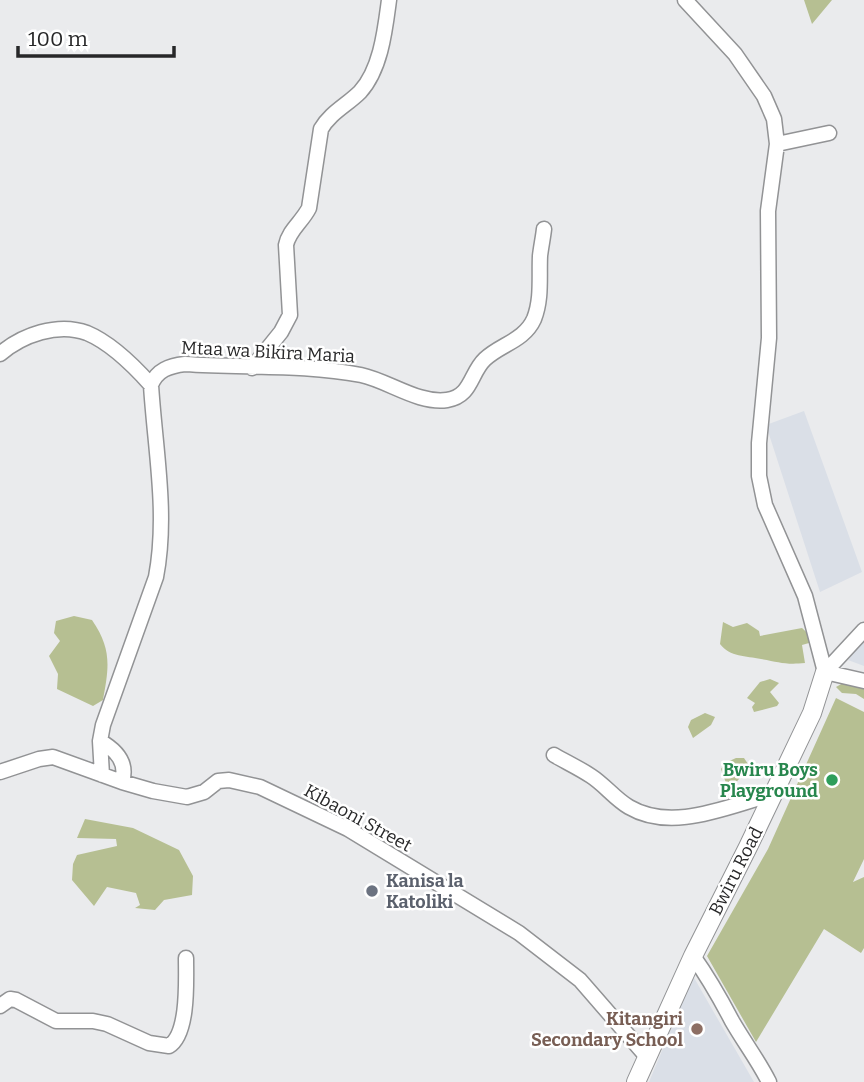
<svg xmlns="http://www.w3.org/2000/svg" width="864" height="1082" viewBox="0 0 864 1082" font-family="Bitter,serif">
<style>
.built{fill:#dadfe7}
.green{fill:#b6bf92}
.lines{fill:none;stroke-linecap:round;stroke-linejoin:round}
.minor-casing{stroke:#929395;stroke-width:17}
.major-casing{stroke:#929395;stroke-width:20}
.minor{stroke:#fff;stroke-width:14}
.major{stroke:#fff;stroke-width:18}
.leisure-dot{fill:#2e9e5b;stroke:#fff;stroke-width:2.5}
.worship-dot{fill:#6b7280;stroke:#fff;stroke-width:2.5}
.education-dot{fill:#8d6e63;stroke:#fff;stroke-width:2.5}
.labels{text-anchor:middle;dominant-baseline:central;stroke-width:5;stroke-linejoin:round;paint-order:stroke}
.street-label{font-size:18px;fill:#272728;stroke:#fff}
.leisure-label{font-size:18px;font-weight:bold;fill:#27864d;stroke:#fff;text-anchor:end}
.worship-label{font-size:18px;font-weight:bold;fill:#5b616d;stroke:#fff;text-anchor:start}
.education-label{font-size:18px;font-weight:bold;fill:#785e54;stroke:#fff;text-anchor:end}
</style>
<rect width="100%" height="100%" fill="#eaebed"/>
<path class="built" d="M 804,411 L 862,572 L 820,592 L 766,425 Z
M 864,639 L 864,666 L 848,660 Z
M 693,976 L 754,1082 L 649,1082 Z"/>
<path class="green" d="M 804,0 L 832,0 L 812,24 Z
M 74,616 L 92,620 C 112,649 109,667 103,700 L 93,706 L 57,689 L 58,674 L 49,656 L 60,641 L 54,633 L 56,621 Z
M 723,622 L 733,627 L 747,623 L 759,631 L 760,636 L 802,628 L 816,641 L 802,645 L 805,663 C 785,665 779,662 761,659 C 746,656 730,657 720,644 Z
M 770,679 L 779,683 L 770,692 L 779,703 L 777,706 L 754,712 L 752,707 L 755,703 L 747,698 L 760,682 Z
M 843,683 L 864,686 L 864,699 L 856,694 L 842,693 L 836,687 Z
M 836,698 L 864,712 L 864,859 L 853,882 L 864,877 L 864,948 L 861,953 L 824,929 L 756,1042 L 707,956 L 768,849 Z
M 705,713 L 715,717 L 711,725 L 693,738 L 688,727 L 691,720 Z
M 736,758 L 744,758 L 748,764 L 746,771 L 732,787 L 726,783 L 721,769 L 725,763 Z
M 85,819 L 133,828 L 179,850 L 193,876 L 192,895 L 164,900 L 155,910 L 135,908 L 140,905 L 136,893 L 107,887 L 94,906 L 72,880 L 73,864 L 77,855 L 117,846 L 116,839 L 77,838 Z"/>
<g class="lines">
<g class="minor-casing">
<path id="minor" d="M 685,0 L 735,54 L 764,96 L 774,119 L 777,144 L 768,211 L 769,338 L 759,443 L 759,476 L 765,505 L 805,596 L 825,672
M 777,144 L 829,133
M 0,354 C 22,335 58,322 87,333 C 111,343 134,366 151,385
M 252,368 L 281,332 L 290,315 L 286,245 C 289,230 302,222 309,208 L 321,129 C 330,113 347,105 360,92 C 381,69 385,30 389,0
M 825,672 L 864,630
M 825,672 L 864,681
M 100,741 C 116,750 128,762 122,782
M 554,755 C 566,762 579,768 591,776 C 605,785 615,799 629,807 C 673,833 730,805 774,794
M 0,772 L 39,759 L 53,757 L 122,782 L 153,791 L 187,797 L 204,792 L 218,781 L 229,780 L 260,787 L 348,829 L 519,933 L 580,980 L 647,1057
M 102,775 L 100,741 L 103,725 L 156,577 C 168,514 155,449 151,385 C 157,370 169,366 185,364 C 242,368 305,364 361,375 C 389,381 418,404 447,400 C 472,396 470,373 485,359 C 501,344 524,341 534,319 C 542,299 539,277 540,256 C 541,247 543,238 544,229
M 693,956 C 708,977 720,998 732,1021 C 744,1042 758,1060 769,1082
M 0,1006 L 10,999 L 16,1000 L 56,1021 L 93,1021 L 107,1024 L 149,1043 L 169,1046 C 189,1034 186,979 186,958"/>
</g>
<g class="major-casing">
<path id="major" d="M 636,1082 L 693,956 L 748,847 L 812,713 L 825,672"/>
</g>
<use href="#minor" class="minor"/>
<use href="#major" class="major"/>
</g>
<circle class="leisure-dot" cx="832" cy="780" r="7"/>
<circle class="worship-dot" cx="372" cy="891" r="7"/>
<circle class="education-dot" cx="697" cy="1029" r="7"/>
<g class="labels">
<g class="street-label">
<text transform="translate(268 352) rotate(3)">Mtaa wa Bikira Maria</text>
<text transform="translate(358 818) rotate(29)">Kibaoni Street</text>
<text transform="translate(736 871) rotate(-63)">Bwiru Road</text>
</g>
<g class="leisure-label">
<text x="818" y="770">Bwiru Boys<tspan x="818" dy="21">Playground</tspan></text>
</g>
<g class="worship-label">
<text x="386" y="881">Kanisa la<tspan x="386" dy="21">Katoliki</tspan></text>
</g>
<g class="education-label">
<text x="683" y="1019">Kitangiri<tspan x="683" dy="21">Secondary School</tspan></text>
</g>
</g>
<path d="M18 46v10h156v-10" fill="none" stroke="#272728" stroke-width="3.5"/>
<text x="28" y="46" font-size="21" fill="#272728" stroke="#ffffff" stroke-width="5" paint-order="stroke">100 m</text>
</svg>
